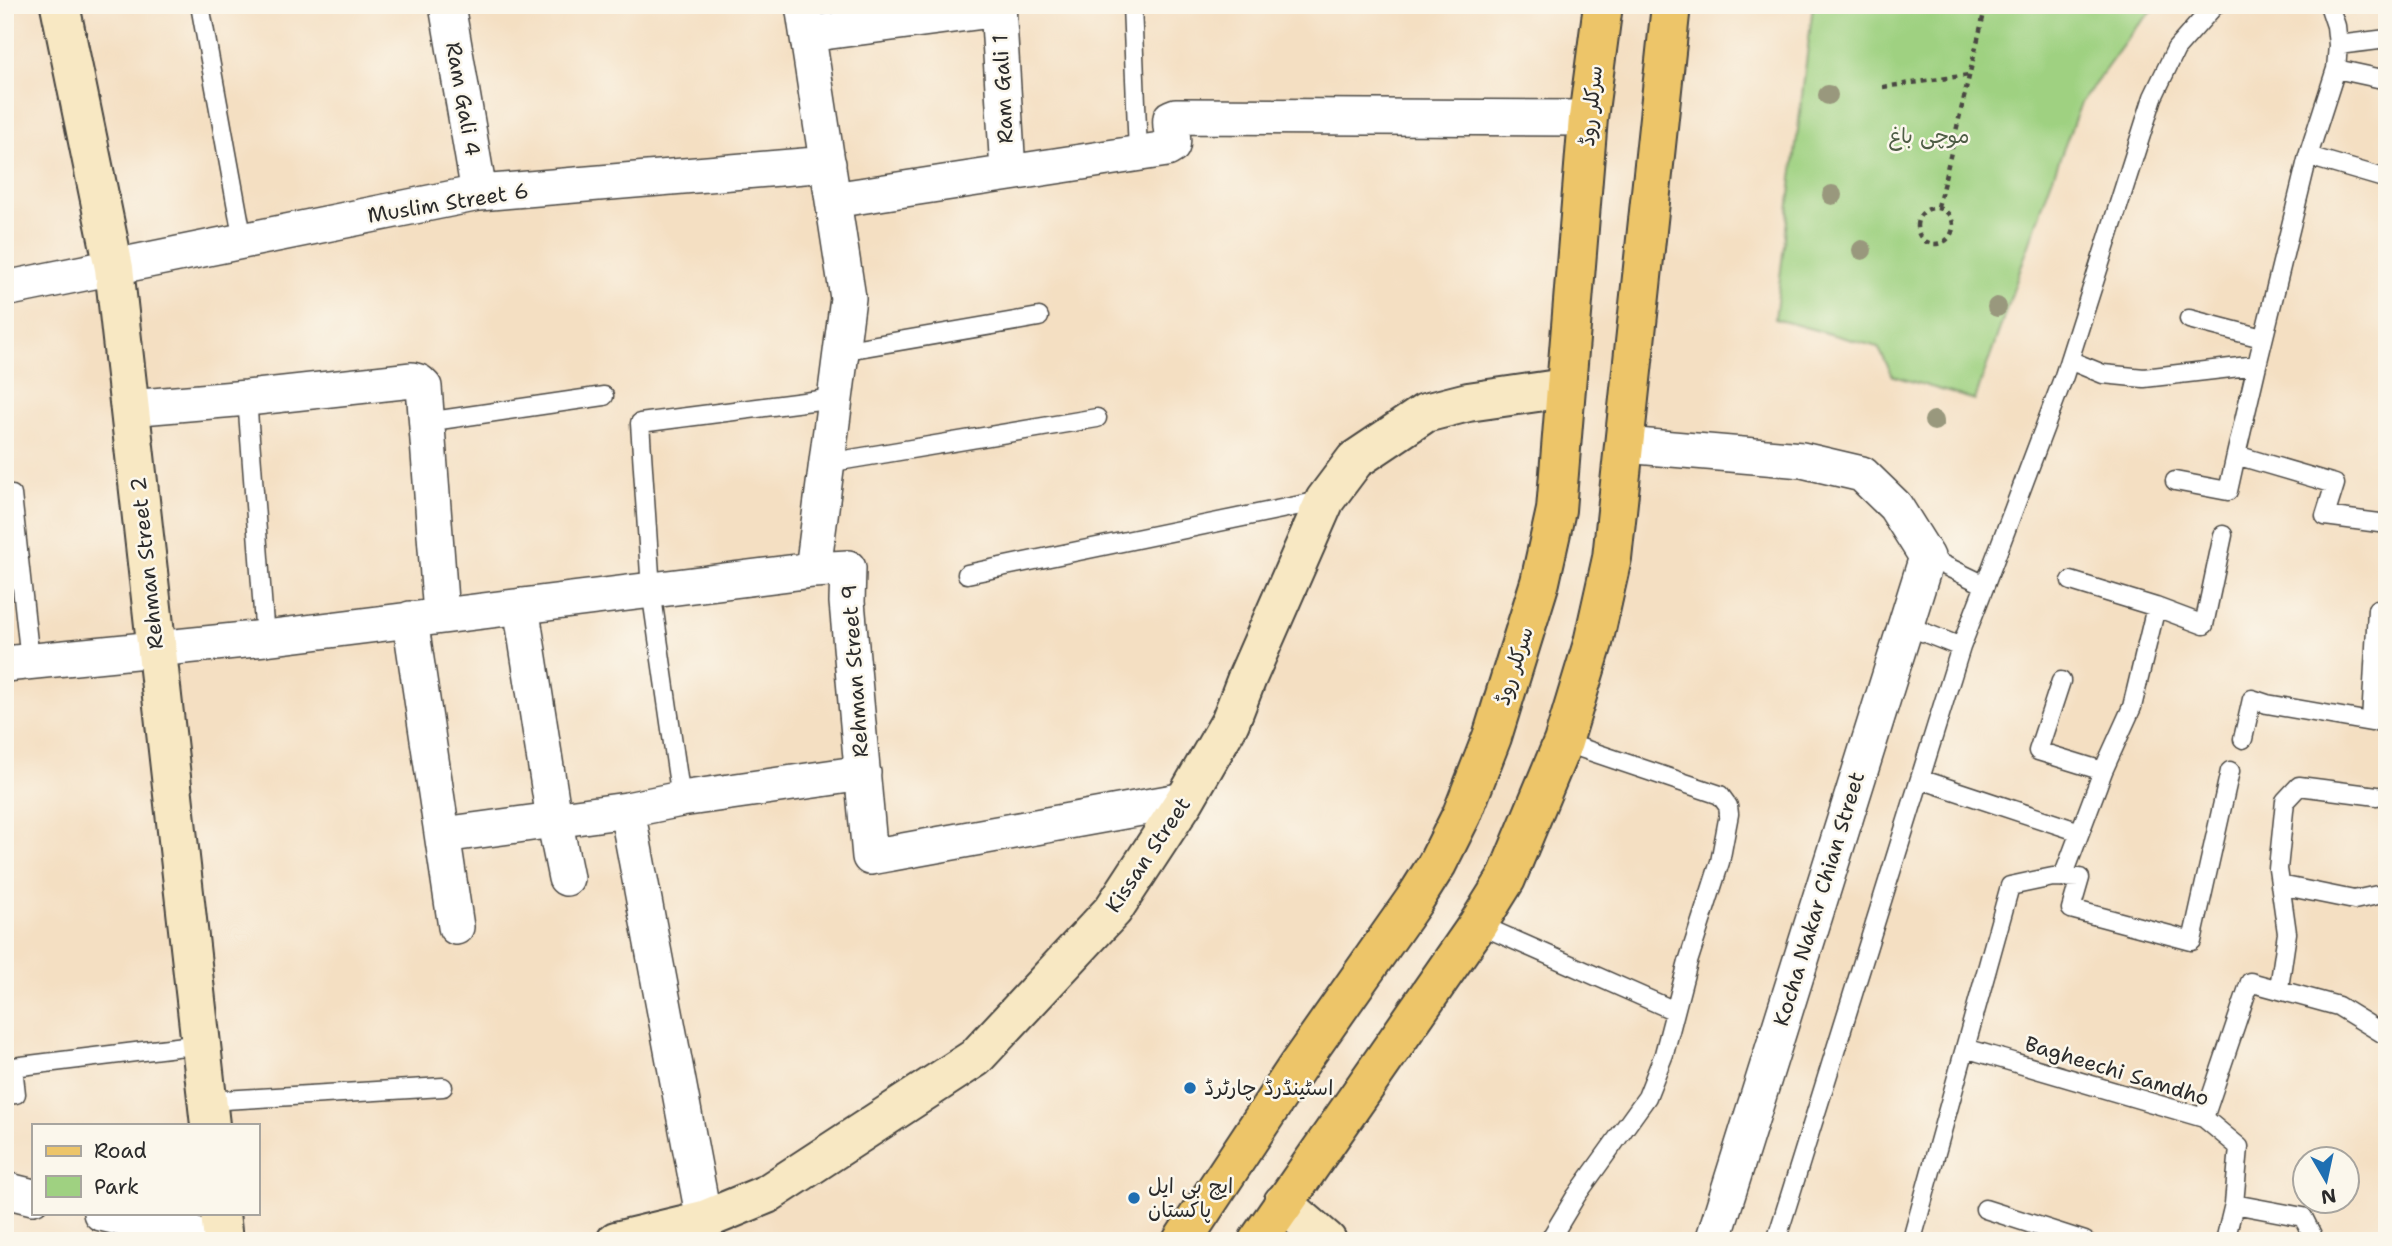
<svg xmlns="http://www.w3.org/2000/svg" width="2392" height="1246" viewBox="0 0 2392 1246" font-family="'Shantell Sans','Playpen Sans Arabic',sans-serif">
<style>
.green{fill:#9fd181;stroke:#657e56;stroke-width:2}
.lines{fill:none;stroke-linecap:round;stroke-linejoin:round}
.lane-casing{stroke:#494642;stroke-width:21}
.street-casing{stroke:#494642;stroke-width:38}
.secondary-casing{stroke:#494642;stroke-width:42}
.primary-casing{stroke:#494642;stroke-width:42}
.path{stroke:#494642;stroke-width:4.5;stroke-dasharray:5 5;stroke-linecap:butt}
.lane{stroke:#fff;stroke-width:18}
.street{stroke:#fff;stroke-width:35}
.secondary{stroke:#f8e8c3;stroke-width:38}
.primary{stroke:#edc569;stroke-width:38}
.tree{fill:#99987d}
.poi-dot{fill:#1f6fb2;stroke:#fbf7ec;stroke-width:2.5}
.labels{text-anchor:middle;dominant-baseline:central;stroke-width:5;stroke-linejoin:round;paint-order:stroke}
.street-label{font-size:21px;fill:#2b2b2b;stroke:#fbf7ec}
.park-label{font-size:21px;fill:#4e5d45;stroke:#fbf7ec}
.poi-label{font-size:21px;fill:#2b2b2b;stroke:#fbf7ec;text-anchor:start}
</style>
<rect width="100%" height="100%" fill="#fbf7ec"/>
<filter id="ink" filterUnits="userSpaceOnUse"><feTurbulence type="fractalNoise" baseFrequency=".0143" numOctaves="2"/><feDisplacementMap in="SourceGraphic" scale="14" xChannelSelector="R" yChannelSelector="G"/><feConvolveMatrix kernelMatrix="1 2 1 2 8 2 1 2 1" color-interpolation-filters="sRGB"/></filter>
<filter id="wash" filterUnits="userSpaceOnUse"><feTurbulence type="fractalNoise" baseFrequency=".00686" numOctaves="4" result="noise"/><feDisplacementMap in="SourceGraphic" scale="28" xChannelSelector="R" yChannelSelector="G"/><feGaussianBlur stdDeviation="1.57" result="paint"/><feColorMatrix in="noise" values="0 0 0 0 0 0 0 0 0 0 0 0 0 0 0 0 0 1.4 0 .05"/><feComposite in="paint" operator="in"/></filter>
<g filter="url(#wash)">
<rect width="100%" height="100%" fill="#f4dfc2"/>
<path class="green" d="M 1813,5 L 2158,5 L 2134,30 L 2081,103 L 2049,187 L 1975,400 L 1893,376 L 1878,347 L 1775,319 Z"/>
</g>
<g filter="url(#ink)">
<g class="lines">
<g class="lane-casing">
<path id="lane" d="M 200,5 L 243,241
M 1132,5 L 1138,153
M 2338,45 L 2387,39
M 2336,69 L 2387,80
M 2308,156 L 2387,179
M 2189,319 L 2262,338
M 841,351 L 1039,317
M 2069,360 L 2103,374 L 2144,378 L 2257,365 L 2308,156 L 2336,69 L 2338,45 L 2336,26 L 2329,5
M 247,398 L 265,638
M 426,422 L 604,396
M 2236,455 L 2257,365
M 827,463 L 1097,418
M 2175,481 L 2228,491 L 2236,455 L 2335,484 L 2325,516 L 2387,524
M 12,495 L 30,661
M 1927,557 L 1985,585 L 2064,376 L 2153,97 L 2176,49 L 2215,5
M 967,574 L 1325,500
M 2071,581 L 2156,607
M 1961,647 L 1985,585
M 2061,681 L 2038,751 L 2103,771
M 2243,739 L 2252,699 L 2267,704 L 2371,722 L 2377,609 L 2387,609
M 1920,779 L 2080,832
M 681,799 L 651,590 L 640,423 L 835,398
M 2063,877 L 2103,771 L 2132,707 L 2156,607 L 2204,625 L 2223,535
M 2280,885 L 2354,900 L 2387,893
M 1478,924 L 1675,1011
M 2279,988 L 2287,933 L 2278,869 L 2285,801 L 2299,786 L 2377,796
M 1965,1048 L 2204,1118 L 2239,1147 L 2234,1204 L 2225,1241
M 5,1095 L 16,1094 L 13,1067 L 201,1044
M 207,1101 L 443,1087
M 2204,1118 L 2250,982 L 2338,1006 L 2387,1036
M 2234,1204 L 2303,1217 L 2315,1241
M 1985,1209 L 2085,1241
M 1914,1232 L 2010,886 L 2053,877 L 2080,878 L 2071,909 L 2192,941 L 2230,771
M 1549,1241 L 1576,1196 L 1647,1097 L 1664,1054 L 1688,962 L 1720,862 L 1729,814 L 1728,806 L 1720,795 L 1563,742
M 1776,1241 L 1961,647 L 1905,625"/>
</g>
<g class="street-casing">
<path id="street" d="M 447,5 L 479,193
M 803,5 L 848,298 L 813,570 L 848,568 L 847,602 L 870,857 L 1185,800
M 998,5 L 1008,172
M 808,34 L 999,9
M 833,200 L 1167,149 L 1172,146 C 1175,137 1169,128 1171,118 L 1176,116 L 1588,118
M 5,289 L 479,193 L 828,164
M 129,408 L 247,398 L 412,380 L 419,382 L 424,387 L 441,615
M 1625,445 L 1802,460 L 1862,474 L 1895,506 L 1927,557 L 1713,1241
M 521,606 L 554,819 L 566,878
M 410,619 L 456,927
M 5,664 L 265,638 L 813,570
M 627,810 L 704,1220
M 443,835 L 627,810 L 681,799 L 863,773
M 5,1190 L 33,1197
M 101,1213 L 219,1241"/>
</g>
<g class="secondary-casing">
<path id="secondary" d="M 60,5 L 114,268 L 210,1125
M 1283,1203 L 1327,1241
M 220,1213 L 223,1241
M 616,1241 L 704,1220 L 767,1194 L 975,1058 L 1113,910 L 1185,800 L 1230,722 L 1247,678 L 1325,500 L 1355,460 L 1425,413 L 1468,402 L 1565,388"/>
</g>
<g class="primary-casing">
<path id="primary" d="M 1182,1241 L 1297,1067 L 1415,899 L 1437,864 L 1462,814 L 1492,737 L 1540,582 L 1556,510 L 1588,118 L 1603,5
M 1258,1241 L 1478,924 L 1506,879 L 1563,742 L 1593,643 L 1612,558 L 1671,5"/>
</g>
<path class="path" d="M 1883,87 L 1969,75
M 1938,207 L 1986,5
M1917 226a18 18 0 1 1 36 0a18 18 0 1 1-36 0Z"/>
<use href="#lane" class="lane"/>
<use href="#street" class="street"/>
<use href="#secondary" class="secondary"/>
<use href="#primary" class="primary"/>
</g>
<g class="tree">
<circle cx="1828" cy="95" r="10"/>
<circle cx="1832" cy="195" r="10"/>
<circle cx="1862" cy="250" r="10"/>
<circle cx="1997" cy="307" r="10"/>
<circle cx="1934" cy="421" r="10"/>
</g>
</g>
<g class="poi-dot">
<circle cx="1190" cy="1088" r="7"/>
<circle cx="1134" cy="1198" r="7"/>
</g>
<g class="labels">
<g class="street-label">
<text transform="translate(1003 89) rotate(-93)">Ram Gali 1</text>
<text transform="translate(463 99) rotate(80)">Ram Gali 4</text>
<text transform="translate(1591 106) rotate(-84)">سرکلر روڈ</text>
<text transform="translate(448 203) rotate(-9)">Muslim Street 6</text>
<text transform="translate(147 563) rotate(-96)">Rehman Street 2</text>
<text transform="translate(1514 666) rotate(-72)">سرکلر روڈ</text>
<text transform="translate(855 671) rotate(-94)">Rehman Street 9</text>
<text transform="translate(1148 855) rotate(-56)">Kissan Street</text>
<text transform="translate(1819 899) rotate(-73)">Kocha Nakar Chian Street</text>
<text transform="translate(2117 1071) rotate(17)">Bagheechi Samdho</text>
</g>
<g class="park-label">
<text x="1929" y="136">موچی باغ</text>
</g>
<g class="poi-label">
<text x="1204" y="1088">اسٹینڈرڈ چارٹرڈ</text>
<text x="1148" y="1186">ایچ بی ایل<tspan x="1148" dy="24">پاکستان</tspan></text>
</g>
</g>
<rect width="2392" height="1246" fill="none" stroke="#fbf7ec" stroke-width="28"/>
<rect x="32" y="1124" width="228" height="91" fill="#fbf7ec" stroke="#a8a59f" stroke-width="2"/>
<rect x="46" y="1146" width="35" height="10" fill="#edc569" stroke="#a8a59f" stroke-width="2"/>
<text x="94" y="1158" font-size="21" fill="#2b2b2b">Road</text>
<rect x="46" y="1176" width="35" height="21" fill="#9fd181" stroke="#a8a59f" stroke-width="2"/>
<text x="94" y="1194" font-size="21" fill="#2b2b2b">Park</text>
<g transform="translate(2326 1180) rotate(171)"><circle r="33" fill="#fbf7ec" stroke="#a8a59f" stroke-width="2"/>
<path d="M0-5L12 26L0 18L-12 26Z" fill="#1f6fb2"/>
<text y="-10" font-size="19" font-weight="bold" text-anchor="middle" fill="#2b2b2b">N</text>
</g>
</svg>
